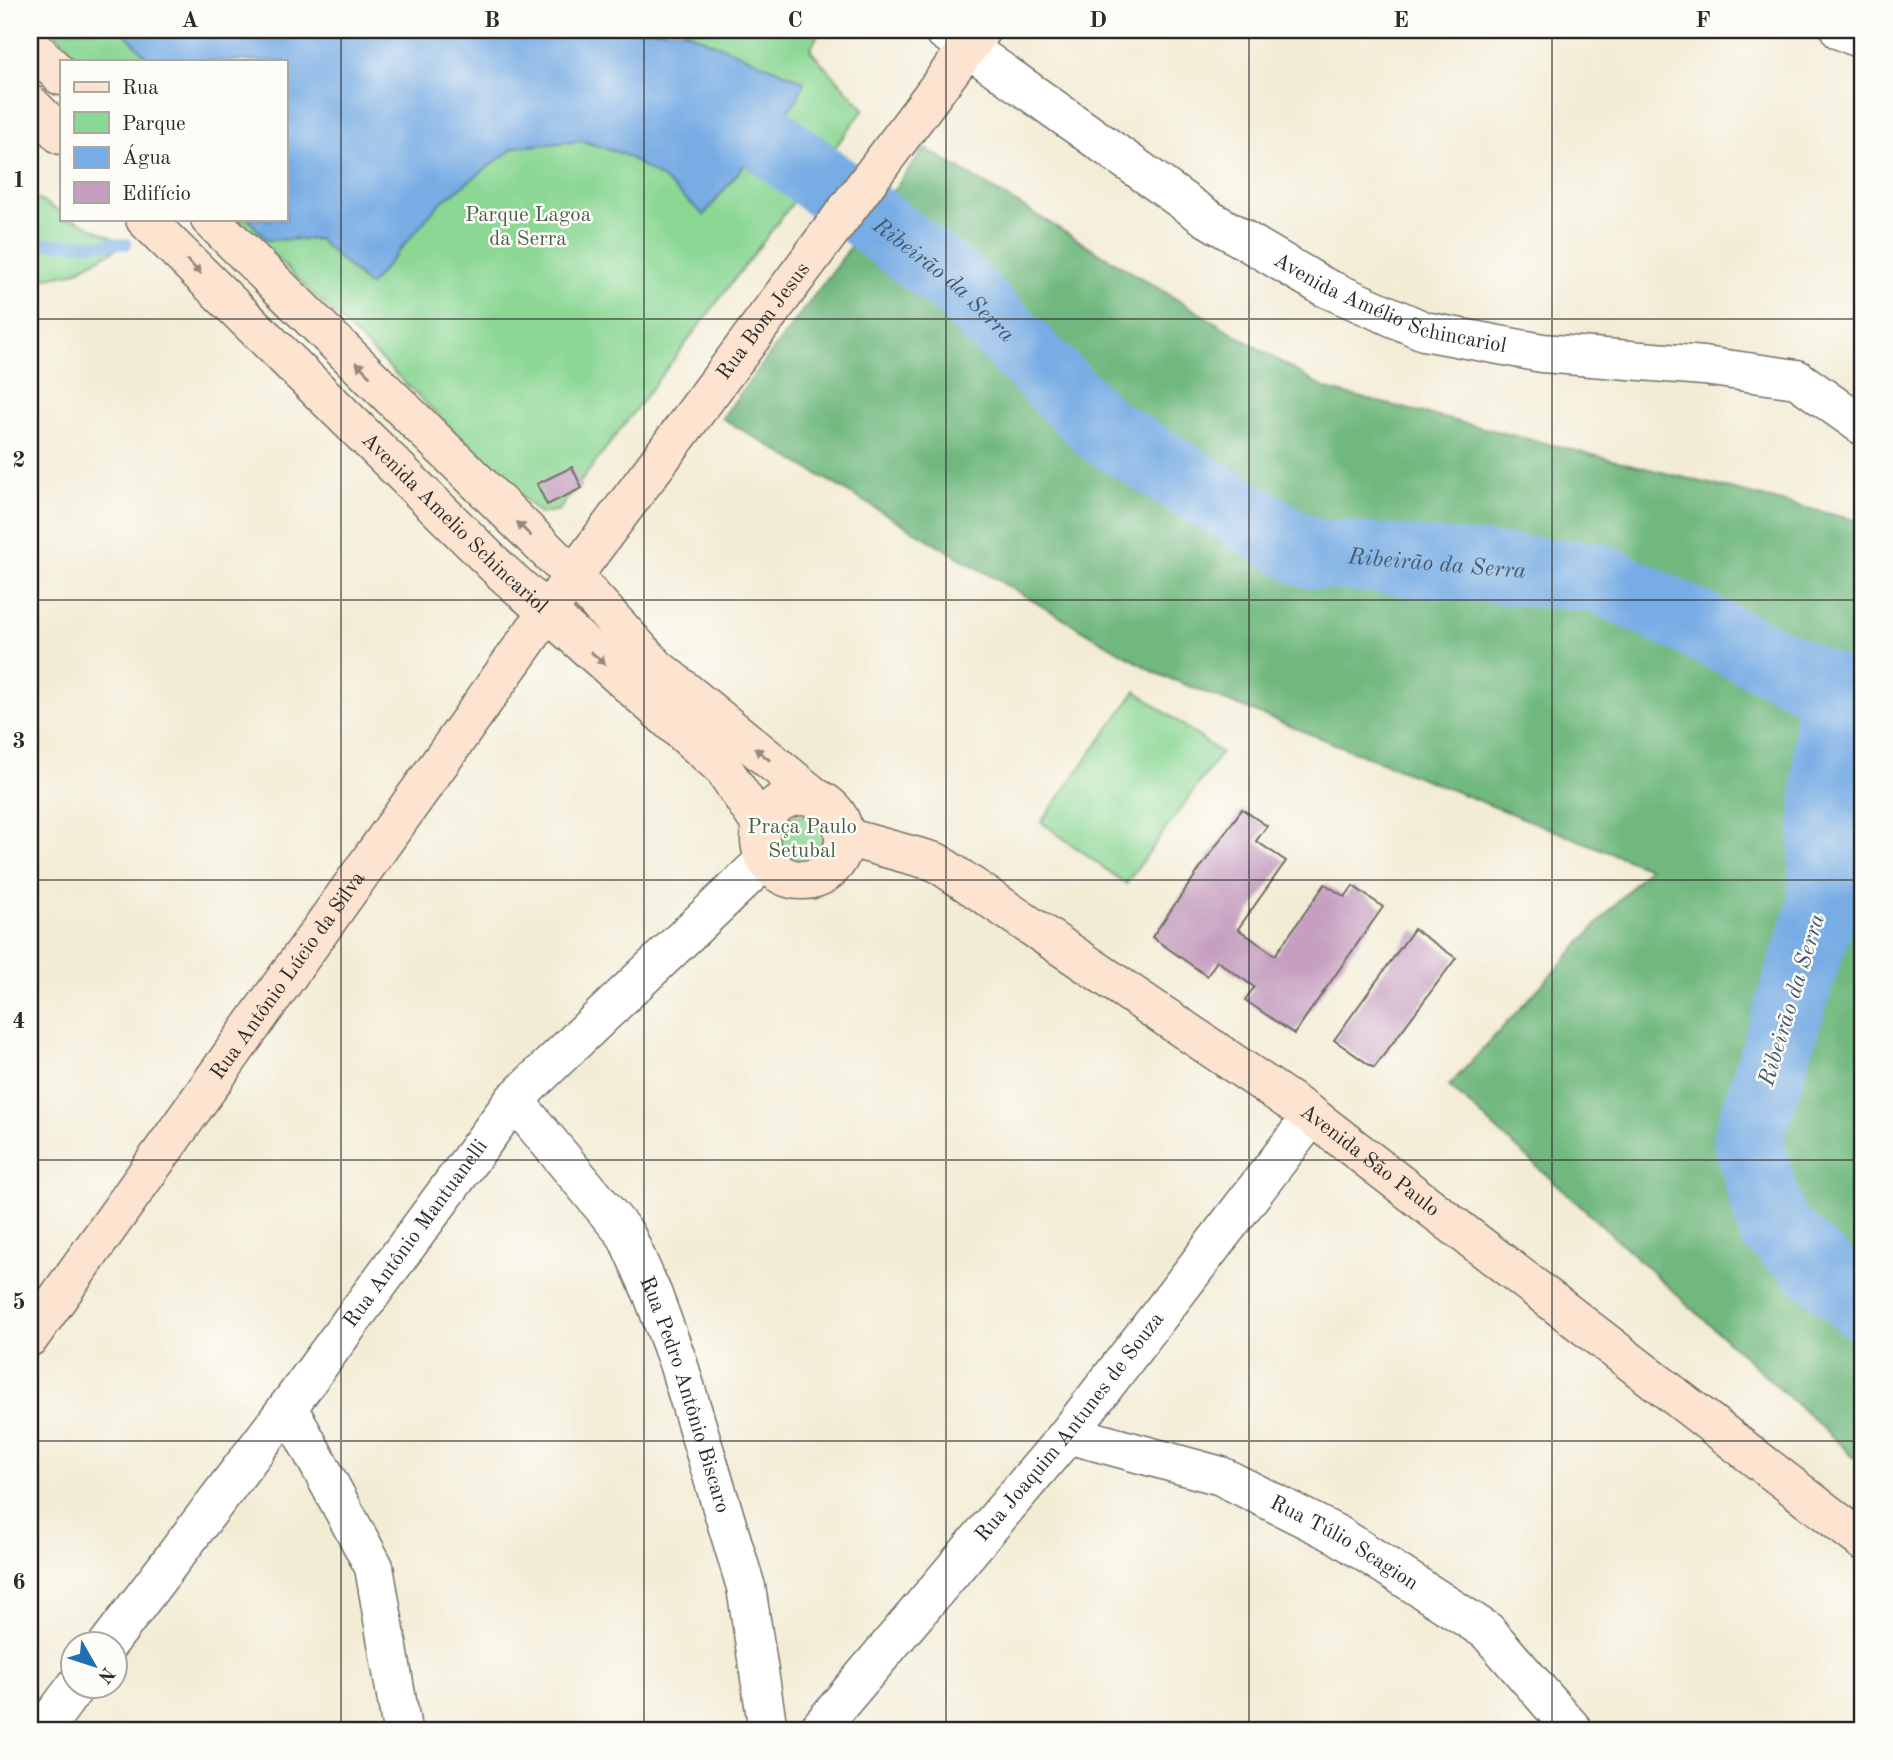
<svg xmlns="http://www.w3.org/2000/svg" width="1893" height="1760" viewBox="0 0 1893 1760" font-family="'Old Standard TT',serif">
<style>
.green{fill:#8bd794;stroke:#5b8160;stroke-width:2}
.forest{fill:#70b87e;stroke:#4e7254;stroke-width:2}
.water{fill:#77ace4;stroke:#516c88;stroke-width:2}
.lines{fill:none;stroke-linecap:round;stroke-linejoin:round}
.stream{stroke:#77ace4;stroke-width:12}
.river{stroke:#77ace4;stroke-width:70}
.building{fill:#c59ec0}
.street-casing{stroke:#716f66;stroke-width:41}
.secondary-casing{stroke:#716f66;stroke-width:41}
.street{stroke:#fff;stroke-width:38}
.secondary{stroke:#fde4d1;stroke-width:38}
.oneway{fill:#94887e}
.grid{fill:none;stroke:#2b2b2b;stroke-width:2;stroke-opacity:0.55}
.labels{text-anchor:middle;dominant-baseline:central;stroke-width:5;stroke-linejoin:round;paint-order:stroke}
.park-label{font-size:21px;fill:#485f4a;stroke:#fdfcf7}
.street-label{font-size:21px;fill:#2b2b2b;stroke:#fdfcf7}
.water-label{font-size:23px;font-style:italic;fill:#46586c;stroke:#fdfcf7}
.neatline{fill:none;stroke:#2b2b2b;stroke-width:2.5}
.grid-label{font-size:23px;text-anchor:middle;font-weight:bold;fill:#2b2b2b}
</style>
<rect width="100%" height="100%" fill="#fdfcf7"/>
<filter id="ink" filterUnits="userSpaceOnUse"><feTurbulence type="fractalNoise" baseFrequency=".0143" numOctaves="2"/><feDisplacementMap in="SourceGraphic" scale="14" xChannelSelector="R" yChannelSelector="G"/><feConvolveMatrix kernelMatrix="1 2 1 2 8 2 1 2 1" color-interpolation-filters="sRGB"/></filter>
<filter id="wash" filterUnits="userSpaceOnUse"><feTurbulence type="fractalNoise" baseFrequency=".00686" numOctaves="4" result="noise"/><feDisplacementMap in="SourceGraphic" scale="28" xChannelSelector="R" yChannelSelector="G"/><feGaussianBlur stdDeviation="1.57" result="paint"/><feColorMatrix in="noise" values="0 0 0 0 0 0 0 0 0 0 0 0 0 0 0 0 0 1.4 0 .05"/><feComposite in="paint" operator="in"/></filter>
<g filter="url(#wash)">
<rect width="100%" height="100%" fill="#f3ecd5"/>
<path class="green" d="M 53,30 L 820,30 L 810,50 L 864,109 L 559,510 L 540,514 L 236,219 L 285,219 L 285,61 L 79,61 Z
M 30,195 L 61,212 L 61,219 L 74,219 L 126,244 L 72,273 L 30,281 Z
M 1136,691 L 1221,753 L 1126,884 L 1041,822 Z
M778 839a24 24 0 1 1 48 0a24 24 0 1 1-48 0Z"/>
<path class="forest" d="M 925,148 L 1326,389 L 1863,522 L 1863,1465 L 1449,1086 L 1649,868 L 1156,673 L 722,418 Z"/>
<path class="water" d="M 122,30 L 682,30 L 804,81 L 798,98 L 704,215 L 663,179 L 623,154 L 582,141 L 515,147 L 440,203 L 369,286 L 318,239 L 267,240 L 248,219 L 285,219 L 285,61 L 150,61 Z"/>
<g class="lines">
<path class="stream" d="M 30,244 L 126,244"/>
<path class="river" id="s1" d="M 765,137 L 958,286 L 1103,430 L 1307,553 L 1597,577 L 1831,689 L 1822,908 L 1748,1139 L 1772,1226 L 1863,1306"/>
</g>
<g id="blocks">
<path class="building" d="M 572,467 L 582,488 L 547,505 L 537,484 Z
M 1242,809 L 1267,826 L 1256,841 L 1286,861 L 1238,929 L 1275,955 L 1325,884 L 1345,897 L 1353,886 L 1383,907 L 1294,1034 L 1245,1000 L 1254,987 L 1217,961 L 1207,976 L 1152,937 Z
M 1414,929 L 1456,958 L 1374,1068 L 1334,1040 Z"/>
</g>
</g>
<g filter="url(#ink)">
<use href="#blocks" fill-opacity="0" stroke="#716f66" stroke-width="2"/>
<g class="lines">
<g class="street-casing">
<g id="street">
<path id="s2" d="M 943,30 L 1207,218 L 1324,287 L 1424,331 L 1542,353 L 1704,366 L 1797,379 L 1863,426"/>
<path d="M 1840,30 L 1863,40"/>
<path id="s3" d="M 514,1100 L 626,1235 L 653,1295 L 678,1363 L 746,1587 L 768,1730"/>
<path d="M 288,1407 L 374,1567 L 402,1730"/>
<path id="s4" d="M 1068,1434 L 1221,1476 L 1338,1535 L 1487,1631 L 1573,1730"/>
<path id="s5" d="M 108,1644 L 288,1407 L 514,1100 L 766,859"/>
<path d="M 43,1730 L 76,1686"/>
<path id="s6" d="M 818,1730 L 1068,1434 L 1312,1116"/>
</g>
</g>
<g class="secondary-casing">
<g id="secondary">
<path d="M 30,45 L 61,76"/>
<path d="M 30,104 L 61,135"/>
<path id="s7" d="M 145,219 L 502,572 L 723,768 L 761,825"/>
<path d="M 210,219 L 573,576 L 656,667 L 815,797"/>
<circle cx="802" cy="838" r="42"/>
<path id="s8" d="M 845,837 L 936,862 L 1312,1116 L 1863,1541"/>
<path id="s9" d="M 30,1337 L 573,576 L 981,30"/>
</g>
</g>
<use href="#street" class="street"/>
<use href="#secondary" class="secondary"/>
</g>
<defs><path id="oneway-solid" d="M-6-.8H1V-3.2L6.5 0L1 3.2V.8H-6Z" transform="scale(1.75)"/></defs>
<g class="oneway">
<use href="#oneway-solid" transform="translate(194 267) rotate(45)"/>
<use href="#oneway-solid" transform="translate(363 369) rotate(-135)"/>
<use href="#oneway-solid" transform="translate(524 529) rotate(-135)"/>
<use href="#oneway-solid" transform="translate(598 658) rotate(41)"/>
<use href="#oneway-solid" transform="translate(762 754) rotate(-141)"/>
</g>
</g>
<path class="grid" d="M 341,30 L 341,1730M 644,30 L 644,1730M 946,30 L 946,1730M 1249,30 L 1249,1730M 1552,30 L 1552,1730M 30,319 L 1863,319M 30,600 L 1863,600M 30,880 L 1863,880M 30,1160 L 1863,1160M 30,1441 L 1863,1441"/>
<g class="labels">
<g class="park-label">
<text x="528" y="215">Parque Lagoa<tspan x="528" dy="24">da Serra</tspan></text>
<text x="802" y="827">Praça Paulo<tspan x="802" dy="24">Setubal</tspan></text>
</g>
<g class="street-label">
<text stroke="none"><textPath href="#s2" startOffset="528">Avenida Amélio Schincariol</textPath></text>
<text stroke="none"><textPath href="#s9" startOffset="1253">Rua Bom Jesus</textPath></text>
<text stroke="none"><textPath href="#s7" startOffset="434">Avenida Amelio Schincariol</textPath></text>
<text stroke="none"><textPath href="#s9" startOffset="444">Rua Antônio Lúcio da Silva</textPath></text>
<text stroke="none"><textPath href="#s8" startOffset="621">Avenida São Paulo</textPath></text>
<text stroke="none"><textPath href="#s5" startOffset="513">Rua Antônio Mantuanelli</textPath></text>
<text stroke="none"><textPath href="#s3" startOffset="346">Rua Pedro Antônio Biscaro</textPath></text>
<text stroke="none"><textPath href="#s6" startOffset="394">Rua Joaquim Antunes de Souza</textPath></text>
<text stroke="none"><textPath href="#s4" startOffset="299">Rua Túlio Scagion</textPath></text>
</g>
<g class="water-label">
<text stroke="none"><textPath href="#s1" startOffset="229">Ribeirão da Serra</textPath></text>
<text stroke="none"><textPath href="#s1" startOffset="817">Ribeirão da Serra</textPath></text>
<text transform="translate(1792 1000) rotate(-73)">Ribeirão da Serra</text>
</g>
</g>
<rect width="1893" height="1760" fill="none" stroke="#fdfcf7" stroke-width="77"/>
<rect x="60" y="60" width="228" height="161" fill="#fdfcf7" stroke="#a9a8a5" stroke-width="2"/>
<rect x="74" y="82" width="35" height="10" fill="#fde4d1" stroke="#a9a8a5" stroke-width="2"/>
<text x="122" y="94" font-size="21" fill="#2b2b2b">Rua</text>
<rect x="74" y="112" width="35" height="21" fill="#8bd794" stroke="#a9a8a5" stroke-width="2"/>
<text x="122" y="130" font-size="21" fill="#2b2b2b">Parque</text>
<rect x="74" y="147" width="35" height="21" fill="#77ace4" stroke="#a9a8a5" stroke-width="2"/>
<text x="122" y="164" font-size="21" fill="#2b2b2b">Água</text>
<rect x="74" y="182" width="35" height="21" fill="#c59ec0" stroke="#a9a8a5" stroke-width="2"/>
<text x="122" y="200" font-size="21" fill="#2b2b2b">Edifício</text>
<g transform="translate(94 1665) rotate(129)"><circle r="33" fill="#fdfcf7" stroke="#a9a8a5" stroke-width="2"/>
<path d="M0-5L12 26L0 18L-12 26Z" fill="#1f6fb2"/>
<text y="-10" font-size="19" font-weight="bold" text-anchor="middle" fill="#2b2b2b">N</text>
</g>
<rect x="38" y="38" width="1816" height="1684" class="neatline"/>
<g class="grid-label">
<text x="190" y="27">A</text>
<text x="492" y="27">B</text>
<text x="795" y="27">C</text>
<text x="1098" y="27">D</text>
<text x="1401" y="27">E</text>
<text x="1703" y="27">F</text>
<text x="19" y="187">1</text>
<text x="19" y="467">2</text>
<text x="19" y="748">3</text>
<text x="19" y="1028">4</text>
<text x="19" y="1309">5</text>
<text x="19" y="1589">6</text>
</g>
</svg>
